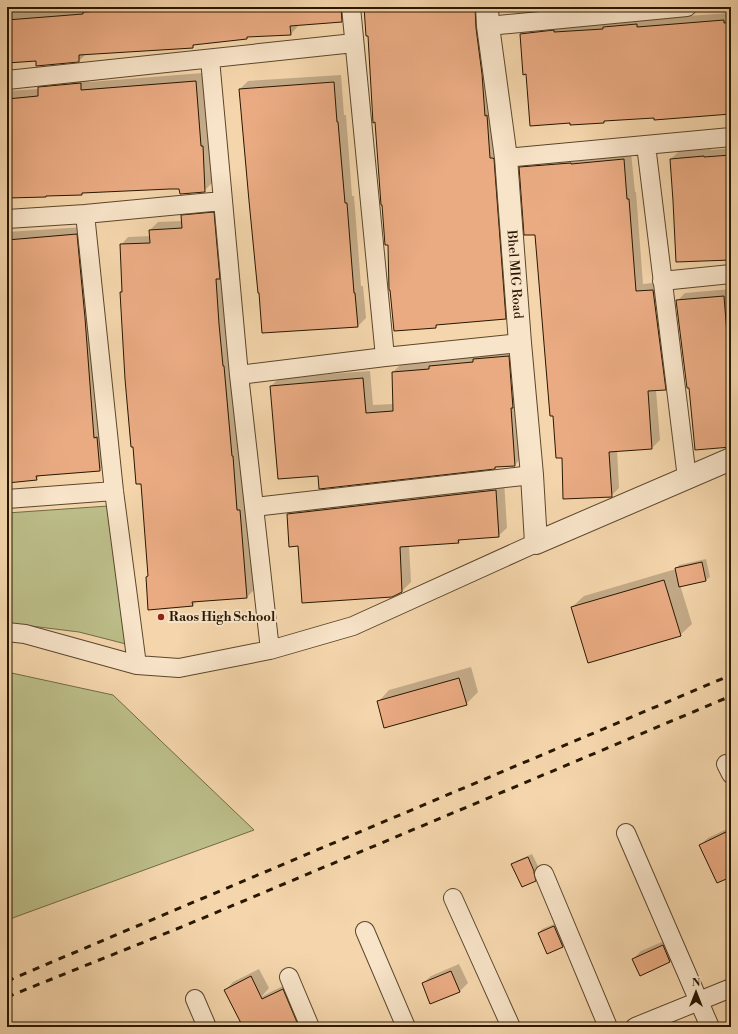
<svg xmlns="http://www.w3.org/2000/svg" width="738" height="1034" viewBox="0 0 738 1034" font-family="'Libre Bodoni',serif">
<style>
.green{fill:#bcbe89;stroke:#726a44}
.shadow{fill:#0003}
.building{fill:#eaab83;stroke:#281700}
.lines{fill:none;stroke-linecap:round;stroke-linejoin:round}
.minor-casing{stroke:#5b472b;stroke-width:20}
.tertiary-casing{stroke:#5b472b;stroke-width:24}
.minor{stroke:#f8e4c9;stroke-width:18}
.tertiary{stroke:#f8e4c9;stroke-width:22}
.rail{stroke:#281700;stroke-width:3;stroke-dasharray:7 7;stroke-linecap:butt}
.poi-dot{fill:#8f2418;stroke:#f8e4c9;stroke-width:1.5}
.labels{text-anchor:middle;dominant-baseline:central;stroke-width:4;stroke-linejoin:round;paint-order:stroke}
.street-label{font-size:13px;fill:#281700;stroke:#f8e4c9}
.poi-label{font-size:13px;font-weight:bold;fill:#281700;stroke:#f8e4c9;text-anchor:start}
</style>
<rect width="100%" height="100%" fill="#f5d6ac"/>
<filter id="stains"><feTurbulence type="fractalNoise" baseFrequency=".005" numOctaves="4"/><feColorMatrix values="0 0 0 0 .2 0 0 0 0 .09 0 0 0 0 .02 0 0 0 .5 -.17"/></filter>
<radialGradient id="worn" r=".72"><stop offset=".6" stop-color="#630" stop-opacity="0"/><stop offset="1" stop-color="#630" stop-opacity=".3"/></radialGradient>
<path class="green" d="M 108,506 L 126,644 L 79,632 L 7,623 L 7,513 Z
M 7,672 L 113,695 L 254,830 L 7,920 Z"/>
<path class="shadow" d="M 7,7 L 334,7 L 298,24 L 298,26 L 291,34 L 249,36 L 247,38 L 195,44 L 193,47 L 86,54 L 79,61 L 37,60 L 7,61 Z
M 365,7 L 482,7 L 513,311 L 505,319 L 439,323 L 436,327 L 368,35 Z
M 518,7 L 553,7 L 552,8 L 519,12 Z
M 731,13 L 731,113 L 606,120 L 604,122 L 527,73 L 524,74 L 521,34 L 528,26 L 645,19 Z
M 203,73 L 208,138 L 210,138 L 212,183 L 204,191 L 180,188 L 83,192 L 81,194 L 7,197 L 7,91 L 39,89 L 39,88 L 47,80 L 88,75 L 89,82 Z
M 341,75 L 344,115 L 346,115 L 352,196 L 354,196 L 361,286 L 363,286 L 366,318 L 358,326 L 240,89 L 248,81 Z
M 731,148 L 731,259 L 674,201 L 671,159 L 679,151 L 711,149 L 711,150 Z
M 631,152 L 635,192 L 636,192 L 643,284 L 661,282 L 673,381 L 665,389 L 656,390 L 660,440 L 652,448 L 617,450 L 619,488 L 611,496 L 562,457 L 536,233 L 520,168 L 528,160 Z
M 221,205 L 255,589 L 247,597 L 197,601 L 192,606 L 147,577 L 149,575 L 142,483 L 121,292 L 123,290 L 121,245 L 128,237 L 151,236 L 150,230 L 158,222 L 183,221 L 182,216 L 190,208 Z
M 84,227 L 107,462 L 100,470 L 41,475 L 36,479 L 7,482 L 7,232 Z
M 731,289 L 731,446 L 690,387 L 677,301 L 685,293 Z
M 516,348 L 522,457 L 515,465 L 319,475 L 271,386 L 279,378 L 370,371 L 373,405 L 394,404 L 393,372 L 401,364 L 434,362 L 438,358 Z
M 504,481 L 507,528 L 498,536 L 462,539 L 458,542 L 409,545 L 411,582 L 402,591 L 298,545 L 288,514 L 297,505 Z
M 706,559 L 710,577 L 706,580 L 680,585 L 692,624 L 680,635 L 572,607 L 584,596 L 676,569 L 679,565 Z
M 731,565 L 731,588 L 728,568 Z
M 471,667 L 478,692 L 466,704 L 378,702 L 389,690 Z
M 731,827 L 731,876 L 700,845 L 708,838 Z
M 532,854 L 538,866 L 537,869 L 539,876 L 535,880 L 513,864 L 516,861 Z
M 557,923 L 566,943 L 562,946 L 539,933 L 542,929 Z
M 671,938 L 678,953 L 670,961 L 640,974 L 633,959 L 641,951 Z
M 459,964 L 468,983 L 460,991 L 431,1003 L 423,983 L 431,976 Z
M 259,969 L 269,988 L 261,997 L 291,982 L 311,1027 L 263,1027 L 226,990 L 233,982 Z"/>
<path class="building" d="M 120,7 L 341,7 L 342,22 L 290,26 L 291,35 L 247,37 L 247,39 L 193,45 L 193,48 L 79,55 L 79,62 L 36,66 L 36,61 L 7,63 L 7,20 L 83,14 L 83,12 L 120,10 Z
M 364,7 L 475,7 L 476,28 L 482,74 L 485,116 L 487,115 L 490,158 L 493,158 L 494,159 L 506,319 L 436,325 L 436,328 L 394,331 L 390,290 L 389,290 L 388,245 L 385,245 L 382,205 L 381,205 L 375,122 L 373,123 L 368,36 L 366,36 Z
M 724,20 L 724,23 L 731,22 L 731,114 L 654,120 L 654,118 L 604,121 L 604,123 L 570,125 L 570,123 L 530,126 L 526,74 L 523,75 L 520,34 L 554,30 L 554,32 L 603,29 L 603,27 L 637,24 L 637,27 Z
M 196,81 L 201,146 L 203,146 L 205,192 L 180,194 L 179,189 L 170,189 L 82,193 L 82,195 L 46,196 L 46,197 L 7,198 L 7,99 L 38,96 L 38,87 L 81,83 L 81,90 Z
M 334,82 L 337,122 L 338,122 L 345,203 L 347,203 L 354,293 L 355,293 L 358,327 L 262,333 L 259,293 L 258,293 L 249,201 L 239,89 Z
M 731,155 L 731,260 L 676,262 L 673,201 L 670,159 L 704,156 L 704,157 Z
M 624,159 L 627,199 L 629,199 L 636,291 L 653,290 L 666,390 L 648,391 L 652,449 L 609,452 L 612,497 L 563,499 L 562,458 L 556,458 L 553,416 L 550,416 L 535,235 L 524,235 L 519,167 L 571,163 L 571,164 Z
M 214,212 L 220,279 L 216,279 L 219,324 L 223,366 L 224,366 L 232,456 L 233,456 L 237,510 L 240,510 L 247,598 L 192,602 L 193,606 L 148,610 L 146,577 L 148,576 L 141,484 L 136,484 L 133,447 L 131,447 L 125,379 L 120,292 L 122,292 L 120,244 L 150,243 L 149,230 L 182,228 L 181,215 Z
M 77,234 L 85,318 L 94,438 L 97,437 L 100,471 L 36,476 L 37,480 L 7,483 L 7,240 Z
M 724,296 L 727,334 L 729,334 L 731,366 L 731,447 L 695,450 L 689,388 L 687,388 L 676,300 Z
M 509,356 L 513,408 L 511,408 L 515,466 L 495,467 L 495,469 L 319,489 L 318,476 L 278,479 L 270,386 L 363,378 L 366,413 L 393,411 L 392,372 L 429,369 L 429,366 L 473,362 L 473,359 Z
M 496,490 L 499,537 L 458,540 L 459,543 L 400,547 L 402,592 L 392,597 L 302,603 L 298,546 L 289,547 L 287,514 Z
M 702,562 L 706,581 L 679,587 L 675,568 Z
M 664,580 L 681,636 L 588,663 L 571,607 Z
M 459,678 L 467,705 L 384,728 L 377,701 Z
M 726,832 L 731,842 L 731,877 L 717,883 L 699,845 Z
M 528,857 L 534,871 L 534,873 L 536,881 L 522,887 L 511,864 Z
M 554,926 L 563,947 L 547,954 L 538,933 Z
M 663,945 L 670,962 L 640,976 L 632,959 Z
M 451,971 L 460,992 L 430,1004 L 422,983 Z
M 251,976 L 262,999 L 283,989 L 299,1027 L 243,1027 L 224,990 Z"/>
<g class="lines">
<g class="minor-casing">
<path id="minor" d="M 351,7 L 385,357
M 488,26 L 687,7
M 210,59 L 239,375 L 254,507 L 270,650
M 7,80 L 354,43
M 646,145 L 687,478
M 506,158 L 731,137
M 85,214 L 114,491 L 137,665
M 7,219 L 85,214 L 222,201
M 662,281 L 731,274
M 239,375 L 385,357 L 520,343
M 7,499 L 114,491
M 254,507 L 532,475
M 7,632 L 25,634 L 137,665 L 179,668 L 270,650 L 353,626 L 536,543
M 726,764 L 731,774
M 626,833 L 710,1027
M 544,874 L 608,1027
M 453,898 L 511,1027
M 365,931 L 406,1027
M 289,977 L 310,1027
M 195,999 L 207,1027
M 635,1027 L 731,988"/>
</g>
<g class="tertiary-casing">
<g id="tertiary">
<path id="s1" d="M 487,7 L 488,26 L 506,158 L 520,343 L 532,475 L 536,543 L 731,459"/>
</g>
</g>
<use href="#minor" class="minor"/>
<use href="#tertiary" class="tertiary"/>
<path class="rail" d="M 7,981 L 731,675
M 7,997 L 184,926 L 731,696"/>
</g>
<circle class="poi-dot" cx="161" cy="617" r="4"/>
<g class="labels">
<g class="street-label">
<text stroke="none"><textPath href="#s1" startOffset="269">Bhel MIG Road</textPath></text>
</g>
<g class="poi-label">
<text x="169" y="617">Raos High School</text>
</g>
</g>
<rect width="738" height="1034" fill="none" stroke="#f5d6ac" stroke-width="24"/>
<rect x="8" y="8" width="722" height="1018" fill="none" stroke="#281700" stroke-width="2"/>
<rect x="12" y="12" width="714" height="1010" fill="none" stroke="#281700"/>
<g transform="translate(696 992)" stroke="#f8e4c9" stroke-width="3" paint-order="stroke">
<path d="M0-3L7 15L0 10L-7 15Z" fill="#281700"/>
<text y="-6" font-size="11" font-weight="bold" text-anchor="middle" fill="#281700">N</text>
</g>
<rect width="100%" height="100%" filter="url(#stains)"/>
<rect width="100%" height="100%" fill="url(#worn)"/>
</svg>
